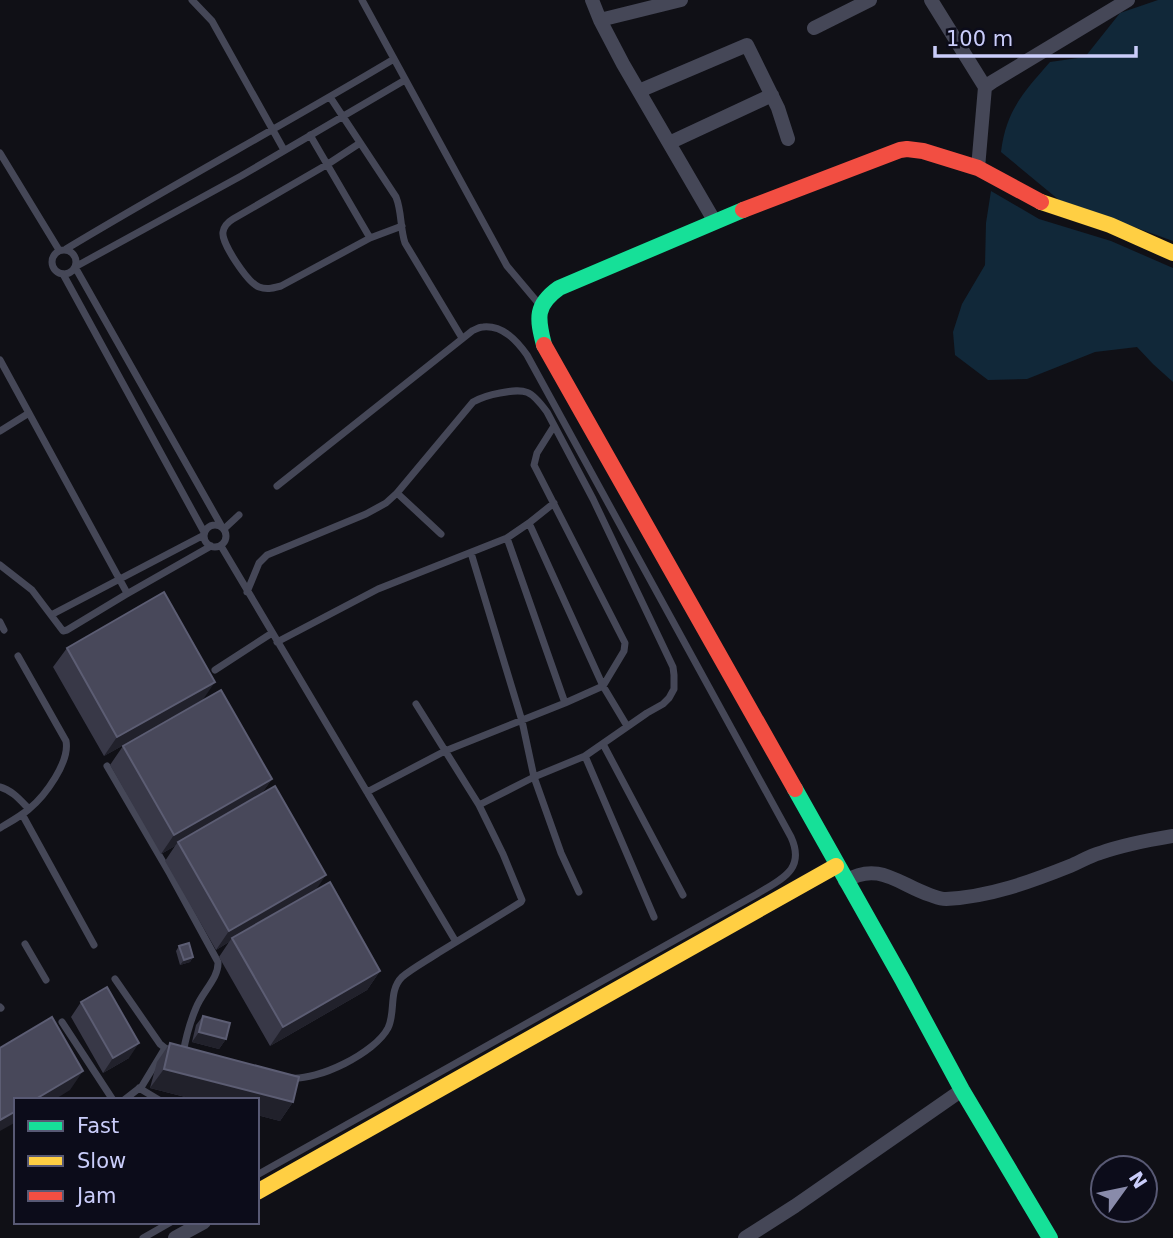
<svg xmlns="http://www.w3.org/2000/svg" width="1173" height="1238" viewBox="0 0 1173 1238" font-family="'DejaVu Sans',sans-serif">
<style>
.water{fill:#112839}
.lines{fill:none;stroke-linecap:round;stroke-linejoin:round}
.lane{stroke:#454757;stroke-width:7}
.street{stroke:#454757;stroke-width:14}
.fast{stroke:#16e098;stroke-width:16}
.slow{stroke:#ffcf43;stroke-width:16}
.jam{stroke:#f24e42;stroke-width:16}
.wall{fill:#383847}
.shaded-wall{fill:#21212b}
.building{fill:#48485a;stroke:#5c5d73;stroke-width:2}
</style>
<rect width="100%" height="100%" fill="#101016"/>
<path class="water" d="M 1158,0 L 1173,0 L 1173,241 L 1059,200 L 1001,152 C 1006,110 1024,92 1050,62 L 1085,57 L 1120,13 Z
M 991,191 L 1039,219 L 1111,241 L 1173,268 L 1173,382 L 1153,364 L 1137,347 L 1095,352 L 1027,379 L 988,380 L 955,355 L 953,332 L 962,304 L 985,265 L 986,223 Z"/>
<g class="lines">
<path class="lane" d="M 192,0 L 212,21 L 284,150
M 362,0 L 507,266 L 539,304
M 330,97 L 396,197 C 402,212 400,228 405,243 L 462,338
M 310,135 L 370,238
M 360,143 L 328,164 L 233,219 C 228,222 224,226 223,232 C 221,243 248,283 259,287 C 267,290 273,288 281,286 L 370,238 L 402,226
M 0,153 L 59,250
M 66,249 C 174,184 285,124 394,59
M52 262a12 12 0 1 1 24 0a12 12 0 1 1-24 0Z
M 63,274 L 204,532
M 0,360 L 127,593
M 0,431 L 29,413
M 397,493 L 441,534
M 529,523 L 603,686 L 627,726
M204 536a11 11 0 1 1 22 0a11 11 0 1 1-22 0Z
M 222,527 L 75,267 L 241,176 L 405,80
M 224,529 L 239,515
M 507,538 L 565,703
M 221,546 L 456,942
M 471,553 L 522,721 L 534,777 L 561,853 L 579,892
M 0,565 L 32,590 L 63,631 L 67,630 L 125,595 L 211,546
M 247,592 L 259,563 L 267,555 L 366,514 L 386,503 L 397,493 L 473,402 C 482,397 489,395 500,393 C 526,388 531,390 547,412 L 593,499 L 673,667 L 674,675 L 674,689 L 669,698 L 663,704 L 647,713 L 585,756 L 534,777 L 479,805
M 51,615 L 204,535
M 0,622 L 4,630
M 277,642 L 378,589 L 507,538 L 529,523 L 554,503
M 215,670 L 272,633
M 603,744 L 683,895
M 585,756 L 654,917
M 107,766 L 170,874 L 218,962 C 219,978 202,992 196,1008 C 190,1022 186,1037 183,1053
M 0,787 C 12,790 21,801 29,809
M 367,792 L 445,751 L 565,703 L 603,686 L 624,651 L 625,643 L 534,465 L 537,453 L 554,426
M 22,814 L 94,945
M 0,828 C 10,822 21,816 29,809 C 45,796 70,762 66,741 L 18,656
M 25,944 L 46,980
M 115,979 L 160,1044 L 165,1048 L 173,1051
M 0,1007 L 1,1008
M 62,1022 L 113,1100
M 290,1078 C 318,1081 375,1053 388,1028 C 396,1012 388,991 402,977 C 413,968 426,961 438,953 C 466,936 494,919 521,902 L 522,900 L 503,854 L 479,805 L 416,704
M 139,1088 L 159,1100
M 124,1100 L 142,1086 L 165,1048
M 257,1175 L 757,894 C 781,879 806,870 791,837 L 527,355 C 517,341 503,325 483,327 C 479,327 476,329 472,331 L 277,486
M 143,1238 L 171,1222"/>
<path class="street" d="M 592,0 L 600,20 L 623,64 L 715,222
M 931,0 L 985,87
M 600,20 L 681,0
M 814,28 L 870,0
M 639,91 L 747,45 L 778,108 L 788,139
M 669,143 L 772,95
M 978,168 L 985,87 L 992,82 L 1128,0
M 845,881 C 879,861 898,884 930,895 C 936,897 940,899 946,899 C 989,897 1030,882 1070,866 C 1080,862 1089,856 1100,853 C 1123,845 1149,840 1173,836
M 175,1238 L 204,1222
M 745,1238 L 795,1206 L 962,1090"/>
<path class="fast" d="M 544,345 C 537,318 535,305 559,288 L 743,210
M 795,789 L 902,979 L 962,1090 L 1050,1238"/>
<path class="slow" d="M 1041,202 L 1110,225 L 1173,253
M 257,1192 L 836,866"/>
<path class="jam" d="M 743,210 L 900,150 L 907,149 L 923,151 L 978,168 L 1041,202
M 544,345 L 795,789"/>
</g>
<path class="wall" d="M 67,648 L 202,701 L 104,756 L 53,667 Z
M 123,746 L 272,779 L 261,794 L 316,890 L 380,971 L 367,990 L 270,1046 L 219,957 L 229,942 L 216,950 L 165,861 L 175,846 L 161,854 L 110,765 Z
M 179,946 L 193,957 L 190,962 L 180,965 L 176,951 Z
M 81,1002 L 129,1058 L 103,1073 L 71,1017 Z
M 203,1016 L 226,1039 L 219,1049 L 192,1042 L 196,1025 Z
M 170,1043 L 299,1077 L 293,1102 L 280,1121 L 257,1115 L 257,1100 L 197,1100 L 150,1088 L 157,1062 Z"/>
<path class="shaded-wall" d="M 215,682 L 202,701 L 104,756 L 117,737 Z
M 272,779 L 258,799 L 178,842 L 175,846 L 161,854 L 174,835 Z
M 326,875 L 313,894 L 232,938 L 229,942 L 216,950 L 229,931 Z
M 193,957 L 190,962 L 180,965 L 184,960 Z
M 380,971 L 367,990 L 270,1046 L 283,1027 Z
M 199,1032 L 226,1039 L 219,1049 L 192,1042 Z
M 139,1043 L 129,1058 L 103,1073 L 113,1058 Z
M 164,1069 L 293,1102 L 280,1121 L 257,1115 L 257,1100 L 197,1100 L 150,1088 Z
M 83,1071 L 70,1090 L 54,1100 L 34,1100 Z
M 16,1111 L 16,1122 L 0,1131 L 0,1120 Z"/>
<path class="building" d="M 164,592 L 215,682 L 117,737 L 67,648 Z
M 221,690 L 272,779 L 174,835 L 123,746 Z
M 275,786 L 326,875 L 229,931 L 178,842 Z
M 330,882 L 380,971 L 283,1027 L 232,938 Z
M 189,943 L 193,957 L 184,960 L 179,946 Z
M 107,987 L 139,1043 L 113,1058 L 81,1002 Z
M 203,1016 L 230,1023 L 226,1039 L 199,1032 Z
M 52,1017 L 83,1071 L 34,1100 L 16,1100 L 16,1111 L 0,1120 L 0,1048 Z
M 170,1043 L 299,1077 L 293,1102 L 164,1069 Z"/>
<rect x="14" y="1098" width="245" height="126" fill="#0c0c1a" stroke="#585974" stroke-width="2"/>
<rect x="28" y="1121" width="35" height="10" fill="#16e098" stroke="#585974" stroke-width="2"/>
<text x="77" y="1133" font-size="21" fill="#cacdfa">Fast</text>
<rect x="28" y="1156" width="35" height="10" fill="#ffcf43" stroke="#585974" stroke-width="2"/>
<text x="77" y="1168" font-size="21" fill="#cacdfa">Slow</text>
<rect x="28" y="1191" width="35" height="10" fill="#f24e42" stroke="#585974" stroke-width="2"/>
<text x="77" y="1203" font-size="21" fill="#cacdfa">Jam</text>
<g transform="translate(1124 1189) rotate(57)"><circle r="33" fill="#0c0c1a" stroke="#585974" stroke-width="2"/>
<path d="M0-5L12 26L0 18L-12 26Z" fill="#898baa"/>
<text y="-10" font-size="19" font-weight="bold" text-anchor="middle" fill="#cacdfa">N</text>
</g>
<path d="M935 46v10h201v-10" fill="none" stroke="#cacdfa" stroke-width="3.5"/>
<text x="946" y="46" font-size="21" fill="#cacdfa" stroke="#0c0c1a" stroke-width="5" paint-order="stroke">100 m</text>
</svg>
